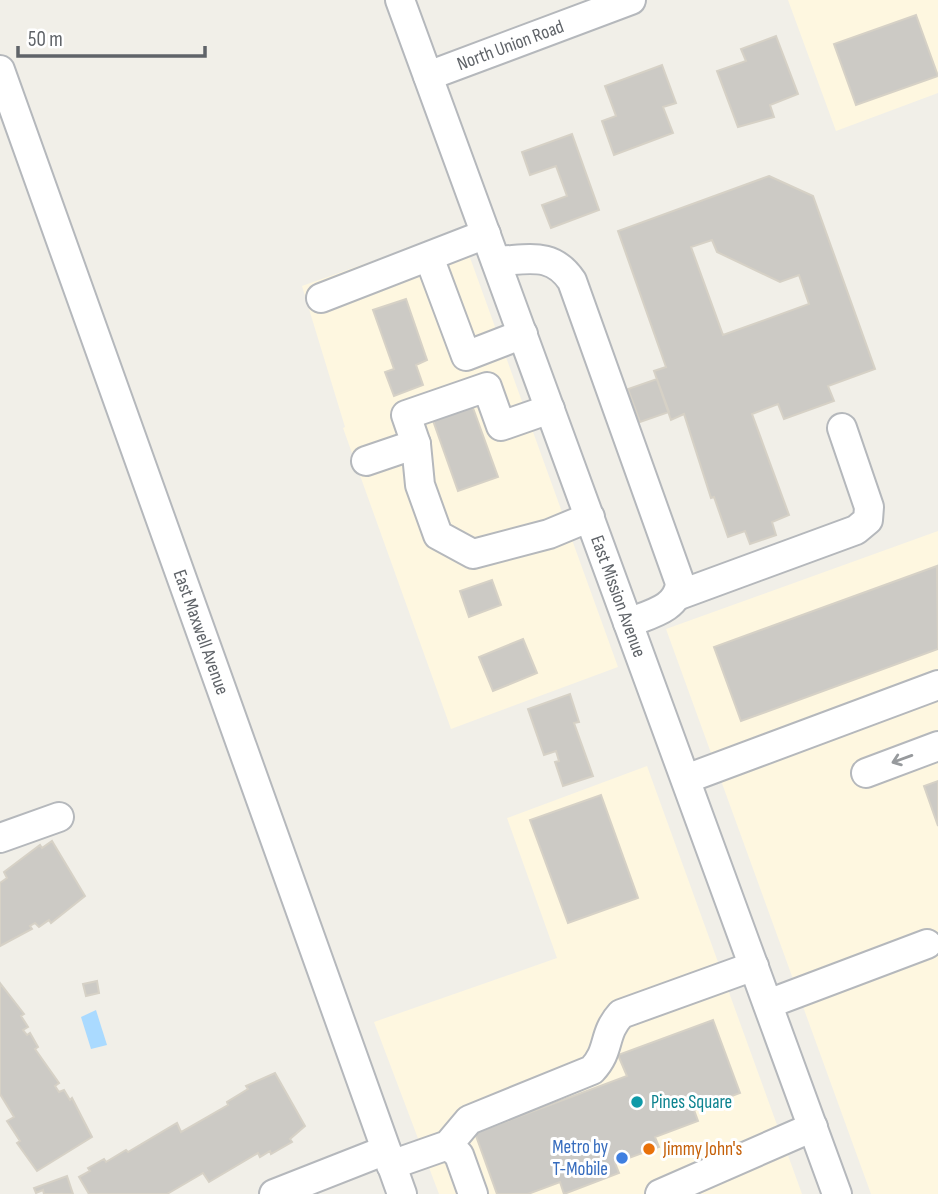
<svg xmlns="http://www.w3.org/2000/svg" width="938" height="1194" viewBox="0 0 938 1194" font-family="'Sofia Sans Condensed',sans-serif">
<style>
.commercial{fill:#fef7e0}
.water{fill:#aadaff}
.building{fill:#cccac5;stroke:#d6d1c6;stroke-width:2;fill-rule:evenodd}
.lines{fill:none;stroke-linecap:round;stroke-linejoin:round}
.minor-casing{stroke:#b5b8bc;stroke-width:32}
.minor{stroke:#fff;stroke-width:28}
.oneway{stroke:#979a9d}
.culture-dot{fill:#0f9aa8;stroke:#fff;stroke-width:2.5}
.food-dot{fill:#e8710a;stroke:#fff;stroke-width:2.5}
.shop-dot{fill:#3f7fe0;stroke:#fff;stroke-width:2.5}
.labels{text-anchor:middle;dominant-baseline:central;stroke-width:6;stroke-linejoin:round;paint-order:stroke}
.street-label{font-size:19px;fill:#5f6368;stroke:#fff}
.culture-label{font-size:19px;fill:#0d838f;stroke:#fff;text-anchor:start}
.shop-label{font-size:19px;fill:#366cbe;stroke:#fff;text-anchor:end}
.food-label{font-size:19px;fill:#c56008;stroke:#fff;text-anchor:start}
</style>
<rect width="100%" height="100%" fill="#f1efe8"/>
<path class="commercial" d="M 788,0 L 938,0 L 938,93 L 836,131 Z
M 460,230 L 618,667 L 451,729 L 343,428 L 345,427 L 302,286 Z
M 938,531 L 938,1194 L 871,1194 L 666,629 Z
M 647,766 L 802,1194 L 439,1194 L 374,1022 L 557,958 L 507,818 Z"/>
<path class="water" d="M 96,1010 L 107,1045 L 91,1049 L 81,1017 Z"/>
<path class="building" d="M 916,15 L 938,76 L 856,105 L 834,44 Z
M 776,36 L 798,94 L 770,105 L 774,117 L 738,127 L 717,71 L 746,61 L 741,49 Z
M 662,65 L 676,103 L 663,107 L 673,133 L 614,155 L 602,121 L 616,116 L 605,86 Z
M 572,134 L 599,210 L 551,228 L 542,205 L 567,196 L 556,166 L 530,175 L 522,152 Z
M 769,176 L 813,196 L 875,369 L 828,386 L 834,401 L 784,419 L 778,404 L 752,414 L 789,515 L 772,522 L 776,535 L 750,544 L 745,531 L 728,537 L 714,497 L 711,498 L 684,414 L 671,420 L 654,371 L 666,367 L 618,231 ZM 712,240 L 717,252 L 780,282 L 799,275 L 809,304 L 723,335 L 691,247 Z
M 406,299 L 427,360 L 416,365 L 423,385 L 394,396 L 385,372 L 394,369 L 373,310 Z
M 657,379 L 669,412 L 640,422 L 628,389 Z
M 469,397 L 498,477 L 458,491 L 430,412 Z
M 937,566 L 938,649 L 741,721 L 714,647 Z
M 492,580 L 501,605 L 469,617 L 460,591 Z
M 523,639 L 537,673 L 493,691 L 479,657 Z
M 570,694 L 579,722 L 574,723 L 593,776 L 563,786 L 555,762 L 559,761 L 556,751 L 544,755 L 528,709 Z
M 938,781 L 938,826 L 924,786 Z
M 601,795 L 638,898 L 568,923 L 530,820 Z
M 52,841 L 85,896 L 51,923 L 49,920 L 39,927 L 35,923 L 30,926 L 32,929 L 0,946 L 0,883 L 7,878 L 4,872 L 40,845 L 42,848 Z
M 97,981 L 99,993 L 86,996 L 83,984 Z
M 0,983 L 24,1014 L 21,1016 L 28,1027 L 23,1030 L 27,1035 L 30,1033 L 38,1047 L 35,1049 L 59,1083 L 55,1086 L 59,1092 L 64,1090 L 70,1100 L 72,1098 L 92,1137 L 37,1171 L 17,1143 L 20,1141 L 7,1121 L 14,1117 L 0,1094 Z
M 713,1020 L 740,1093 L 694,1110 L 698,1121 L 655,1137 L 659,1147 L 615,1163 L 619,1173 L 564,1194 L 560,1182 L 528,1194 L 497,1194 L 475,1133 L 627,1076 L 618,1055 Z
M 275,1073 L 305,1126 L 290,1139 L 292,1142 L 271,1154 L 270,1151 L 260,1157 L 258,1153 L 209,1182 L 203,1173 L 167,1194 L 89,1194 L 79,1177 L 90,1171 L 88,1168 L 104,1159 L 106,1162 L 126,1150 L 128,1152 L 177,1123 L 181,1132 L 228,1105 L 227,1102 L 248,1089 L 246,1086 Z
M 67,1176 L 73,1194 L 44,1194 L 43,1190 L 36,1193 L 34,1188 Z"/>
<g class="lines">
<g class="minor-casing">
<g id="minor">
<path id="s1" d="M 400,0 L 837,1194"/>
<path id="s2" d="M 0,70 L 402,1194"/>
<path id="s3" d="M 428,76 L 631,0"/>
<path d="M 429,257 L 466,356 L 523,334"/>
<path d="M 496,261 C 528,260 552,251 572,281 L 680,583 C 678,609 650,614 628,623"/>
<path d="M 321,298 L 486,234"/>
<path d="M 416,444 L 420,485 L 438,535 L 473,554 L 549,534 L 590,517"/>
<path d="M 366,461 L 416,444 L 406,415 L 487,387 L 501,426 L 550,409"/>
<path d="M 679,595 L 856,530 L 868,520 L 869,507 L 842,428"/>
<path d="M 866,773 L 938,746"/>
<path d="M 686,779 L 938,685"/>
<path d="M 0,838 L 59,817"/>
<path d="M 768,1004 L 927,944"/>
<path d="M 448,1145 L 459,1155 L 473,1194"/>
<path d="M 391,1165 L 448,1145 L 469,1120 L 592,1070 C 611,1050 602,1035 621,1014 L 754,966"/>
<path d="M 274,1194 L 386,1150"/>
<path d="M 660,1194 L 813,1127"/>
</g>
</g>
<use href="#minor" class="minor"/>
</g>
<defs><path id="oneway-shaft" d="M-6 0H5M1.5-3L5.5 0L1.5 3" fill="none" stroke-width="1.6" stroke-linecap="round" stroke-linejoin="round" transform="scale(1.75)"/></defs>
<use class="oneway" href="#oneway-shaft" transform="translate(902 759) rotate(160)"/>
<circle class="culture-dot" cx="637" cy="1102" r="7"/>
<circle class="food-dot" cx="649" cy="1149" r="7"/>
<circle class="shop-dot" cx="622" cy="1158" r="7"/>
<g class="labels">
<g class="street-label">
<text stroke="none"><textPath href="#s3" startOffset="88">North Union Road</textPath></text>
<text stroke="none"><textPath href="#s1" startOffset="635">East Mission Avenue</textPath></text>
<text stroke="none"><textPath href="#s2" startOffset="597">East Maxwell Avenue</textPath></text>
</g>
<g class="culture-label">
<text x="651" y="1102">Pines Square</text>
</g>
<g class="shop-label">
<text x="608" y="1147">Metro by<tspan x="608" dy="22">T-Mobile</tspan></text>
</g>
<g class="food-label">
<text x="663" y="1149">Jimmy John's</text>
</g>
</g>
<path d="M18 46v10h187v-10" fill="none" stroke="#5f6368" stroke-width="3.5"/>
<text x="28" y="46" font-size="21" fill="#5f6368" stroke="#ffffff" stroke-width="5" paint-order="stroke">50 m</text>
</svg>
